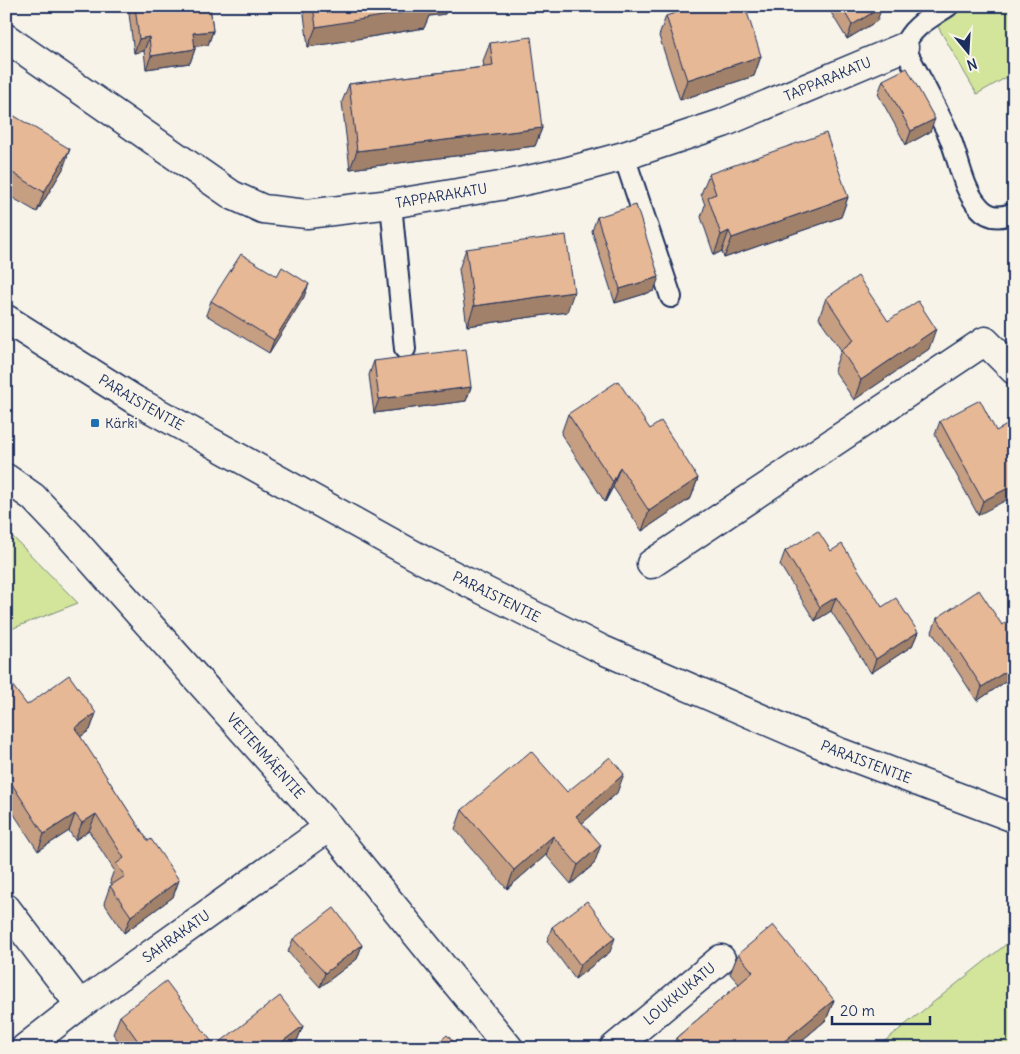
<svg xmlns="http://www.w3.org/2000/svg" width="1020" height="1054" viewBox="0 0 1020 1054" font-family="Delius,sans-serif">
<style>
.green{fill:#d3e59a;stroke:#778a7c}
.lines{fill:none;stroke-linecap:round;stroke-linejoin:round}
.service-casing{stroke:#1b2f5e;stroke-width:24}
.minor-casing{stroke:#1b2f5e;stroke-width:31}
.secondary-casing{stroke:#1b2f5e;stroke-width:31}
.service{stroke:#f7f3e8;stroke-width:20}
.minor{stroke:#f7f3e8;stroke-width:28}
.secondary{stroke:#f7f3e8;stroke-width:28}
.wall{fill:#c69e81;stroke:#1b2f5e}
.shaded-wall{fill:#a18169;stroke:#1b2f5e}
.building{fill:#e6b896;stroke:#1b2f5e}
.poi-dot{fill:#1f6fb2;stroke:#f7f3e8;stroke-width:2}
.labels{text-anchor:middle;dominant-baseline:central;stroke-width:4;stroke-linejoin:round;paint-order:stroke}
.street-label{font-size:14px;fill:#1b2f5e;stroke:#f7f3e8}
.poi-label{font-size:14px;fill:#1b2f5e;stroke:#f7f3e8;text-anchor:start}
</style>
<rect width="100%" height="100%" fill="#f7f3e8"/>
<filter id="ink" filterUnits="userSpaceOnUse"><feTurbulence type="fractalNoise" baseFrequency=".02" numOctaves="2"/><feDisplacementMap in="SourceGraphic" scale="10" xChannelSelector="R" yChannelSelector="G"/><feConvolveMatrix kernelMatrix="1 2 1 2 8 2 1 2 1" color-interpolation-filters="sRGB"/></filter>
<g filter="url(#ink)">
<path class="green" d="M 926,6 L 1014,6 L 1014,73 L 977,94 Z
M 6,530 L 78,603 L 6,631 Z
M 1014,938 L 1014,1048 L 876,1048 Z"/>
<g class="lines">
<g class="service-casing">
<path id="service" d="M 948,6 C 930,18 911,27 904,47 C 919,76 934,104 948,133 C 959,157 961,187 979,207 C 989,219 1001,218 1014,213
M 624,156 L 671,297
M 391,204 L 405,349"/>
</g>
<g class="minor-casing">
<g id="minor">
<path id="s1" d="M 6,38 L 232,195 L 263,209 L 307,214 L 391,204 L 500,186 L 565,172 L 624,156 L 723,123 L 904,47"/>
<path id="s2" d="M 6,478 L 33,497 L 71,537 L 329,827 L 509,1048"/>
<path d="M 651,564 L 985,341 L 1014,370"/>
<path d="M 6,908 L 80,1005"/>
<path id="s3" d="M 25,1048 L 80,1005 L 329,827"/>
<path id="s4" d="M 614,1048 L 721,959"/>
</g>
</g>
<g class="secondary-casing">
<g id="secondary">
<path id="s5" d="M 6,319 L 135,400 L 423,560 L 603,650 L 839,752 L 1014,818"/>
</g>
</g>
<use href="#service" class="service"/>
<use href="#minor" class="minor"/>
<use href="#secondary" class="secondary"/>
</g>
<path class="wall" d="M 128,6 L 210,6 L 213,31 L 208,45 L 195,46 L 195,49 L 190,63 L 146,69 L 144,51 L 134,53 Z
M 303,6 L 448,6 L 445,14 L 429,16 L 424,28 L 308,47 Z
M 827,6 L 881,6 L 877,21 L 847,39 Z
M 666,16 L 761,56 L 754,76 L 680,100 L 659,36 Z
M 490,43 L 542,128 L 535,146 L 350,169 L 342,102 L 349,84 L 484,67 L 483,61 Z
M 883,80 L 930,132 L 906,145 L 878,94 Z
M 6,111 L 63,169 L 37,212 L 6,194 Z
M 709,174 L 848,197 L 841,217 L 724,258 L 722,251 L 714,255 L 701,217 L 705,205 L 701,194 Z
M 597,217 L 654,291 L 615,303 L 592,231 Z
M 466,249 L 567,312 L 467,326 L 459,269 Z
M 304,297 L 269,353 L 206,315 L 211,301 Z
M 826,298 L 888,321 L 929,349 L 854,400 L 834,370 L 841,350 L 819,318 Z
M 374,361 L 471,387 L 466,401 L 374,413 L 369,375 Z
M 568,414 L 650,429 L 698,478 L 691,498 L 642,531 L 613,487 L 605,502 L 561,434 Z
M 940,421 L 996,431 L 1014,439 L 978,515 L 935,435 Z
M 785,551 L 831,551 L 882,607 L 918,632 L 912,646 L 871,673 L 831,611 L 815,621 L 780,565 Z
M 937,618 L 1002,625 L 1014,618 L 1014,676 L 977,701 L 932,632 Z
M 6,689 L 27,705 L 96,713 L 90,730 L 80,737 L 148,841 L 179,880 L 173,897 L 124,933 L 104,903 L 110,886 L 112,885 L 110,881 L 114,870 L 89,831 L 75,840 L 69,831 L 38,851 L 6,802 Z
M 567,792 L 617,793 L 582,823 L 594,864 L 571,884 L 546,855 L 507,889 L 455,829 L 462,810 Z
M 552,927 L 610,952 L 575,979 L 547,941 Z
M 293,939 L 362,945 L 357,959 L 320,987 L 288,952 Z
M 738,954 L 834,1000 L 826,1020 L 793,1048 L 673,1048 L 676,1038 L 739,984 L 730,974 Z
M 120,1016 L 215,1046 L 303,1026 L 296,1043 L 291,1048 L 124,1048 L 113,1034 Z"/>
<path class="shaded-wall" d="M 427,6 L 448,6 L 445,14 L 429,16 L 424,28 L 308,47 L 316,27 Z
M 882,7 L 877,21 L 847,39 L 852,25 Z
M 213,31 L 208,45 L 188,47 L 193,33 Z
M 149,37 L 144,51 L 134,53 L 139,39 Z
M 195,49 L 190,63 L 146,69 L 151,56 Z
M 761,56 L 754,76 L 680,100 L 687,80 Z
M 935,119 L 930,132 L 906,145 L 911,131 Z
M 542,128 L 535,146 L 350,169 L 357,151 Z
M 70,149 L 63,169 L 37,212 L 44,192 Z
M 848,197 L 841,217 L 724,258 L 732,238 Z
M 729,231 L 722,251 L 714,255 L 721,235 Z
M 659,277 L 654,291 L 615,303 L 620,289 Z
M 309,284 L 304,297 L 269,353 L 274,340 Z
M 574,292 L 567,312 L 467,326 L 474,306 Z
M 936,329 L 929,349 L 854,400 L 861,380 Z
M 471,387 L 466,401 L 374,413 L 379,399 Z
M 620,467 L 613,487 L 605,502 L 613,482 Z
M 698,478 L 691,498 L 642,531 L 649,511 Z
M 1014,485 L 1014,496 L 978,515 L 983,501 Z
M 836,597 L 831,611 L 815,621 L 820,607 Z
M 918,632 L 912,646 L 871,673 L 876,659 Z
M 1014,666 L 1014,676 L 977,701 L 982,687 Z
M 96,713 L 90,730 L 69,745 L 75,728 Z
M 624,774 L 617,793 L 569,835 L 576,816 Z
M 75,814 L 69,831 L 38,851 L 44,834 Z
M 96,814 L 89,831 L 75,840 L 82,823 Z
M 553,836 L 546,855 L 507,889 L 514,870 Z
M 601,845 L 594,864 L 571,884 L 578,865 Z
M 179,880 L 173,897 L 124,933 L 131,916 Z
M 615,938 L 610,952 L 575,979 L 580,965 Z
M 362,945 L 357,959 L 320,987 L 325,973 Z
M 834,1000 L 826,1020 L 793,1048 L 776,1048 Z
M 303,1026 L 296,1043 L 291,1048 L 280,1048 L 282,1042 Z"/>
<path class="building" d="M 135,6 L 210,6 L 213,31 L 193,33 L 195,49 L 151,56 L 149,37 L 139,39 Z
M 313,6 L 431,6 L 431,8 L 316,27 Z
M 696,6 L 745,6 L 761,56 L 687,80 L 666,16 Z
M 841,6 L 881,6 L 882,7 L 852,25 Z
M 531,37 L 542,128 L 357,151 L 349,84 L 493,66 L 490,43 Z
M 907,68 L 935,119 L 911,131 L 883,80 Z
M 6,111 L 70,149 L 44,192 L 6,169 Z
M 826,133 L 848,197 L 732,238 L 729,231 L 721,235 L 708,197 L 716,194 L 709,174 Z
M 636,205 L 659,277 L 620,289 L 597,217 Z
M 566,235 L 574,292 L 474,306 L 466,249 Z
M 241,254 L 277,276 L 282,267 L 309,284 L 274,340 L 211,301 Z
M 858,276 L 888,321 L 918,301 L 936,329 L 861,380 L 841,350 L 854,340 L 826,298 Z
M 466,349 L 471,387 L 379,399 L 374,361 Z
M 618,381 L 650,429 L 661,421 L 698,478 L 649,511 L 620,467 L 613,482 L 568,414 Z
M 980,400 L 996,431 L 1007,425 L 1014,439 L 1014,485 L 983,501 L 940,421 Z
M 818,531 L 831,551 L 842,544 L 882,607 L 896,598 L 918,632 L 876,659 L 836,597 L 820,607 L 785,551 Z
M 979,590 L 1002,625 L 1014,618 L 1014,666 L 982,687 L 937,618 Z
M 69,675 L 96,713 L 75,728 L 148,841 L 151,839 L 179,880 L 131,916 L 110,886 L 125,876 L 116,864 L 124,858 L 96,814 L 82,823 L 75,814 L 44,834 L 6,775 L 6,689 L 12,685 L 27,705 Z
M 531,751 L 567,792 L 610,757 L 624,774 L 576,816 L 601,845 L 578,865 L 553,836 L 514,870 L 462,810 Z
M 587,901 L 615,938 L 580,965 L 552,927 Z
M 334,908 L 362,945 L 325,973 L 293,939 Z
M 773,925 L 834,1000 L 776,1048 L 684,1048 L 676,1038 L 753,972 L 738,954 Z
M 166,981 L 215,1046 L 280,996 L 303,1026 L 282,1042 L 286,1048 L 143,1048 L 120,1016 Z
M 447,1035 L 459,1048 L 432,1048 Z"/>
</g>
<rect class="poi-dot" x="90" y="418" width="10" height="10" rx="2.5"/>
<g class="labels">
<g class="street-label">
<text stroke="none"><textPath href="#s1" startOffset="894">TAPPARAKATU</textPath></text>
<text stroke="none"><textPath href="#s1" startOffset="489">TAPPARAKATU</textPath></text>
<text stroke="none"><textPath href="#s5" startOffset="159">PARAISTENTIE</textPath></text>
<text stroke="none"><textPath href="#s5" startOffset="564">PARAISTENTIE</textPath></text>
<text stroke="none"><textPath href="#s2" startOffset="381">VEITENMÄENTIE</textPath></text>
<text stroke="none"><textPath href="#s5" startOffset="969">PARAISTENTIE</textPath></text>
<text stroke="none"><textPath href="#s3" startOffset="188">SAHRAKATU</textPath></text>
<text stroke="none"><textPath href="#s4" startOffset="85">LOUKKUKATU</textPath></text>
</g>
<g class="poi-label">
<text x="105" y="423">Kärki</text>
</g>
</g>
<rect width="1020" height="1054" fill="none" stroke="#f7f3e8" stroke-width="25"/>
<rect x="12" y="12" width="995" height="1029" fill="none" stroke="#1b2f5e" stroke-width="2" filter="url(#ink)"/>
<g transform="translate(968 52) rotate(162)" stroke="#f7f3e8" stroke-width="4" paint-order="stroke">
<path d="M0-4L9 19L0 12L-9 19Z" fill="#1b2f5e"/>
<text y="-8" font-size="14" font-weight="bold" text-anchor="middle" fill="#1b2f5e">N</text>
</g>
<path d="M832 1016v8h98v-8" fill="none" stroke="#1b2f5e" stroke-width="2.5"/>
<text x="840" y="1016" font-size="15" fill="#1b2f5e" stroke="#f7f3e8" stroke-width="4" paint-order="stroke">20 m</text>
</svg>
